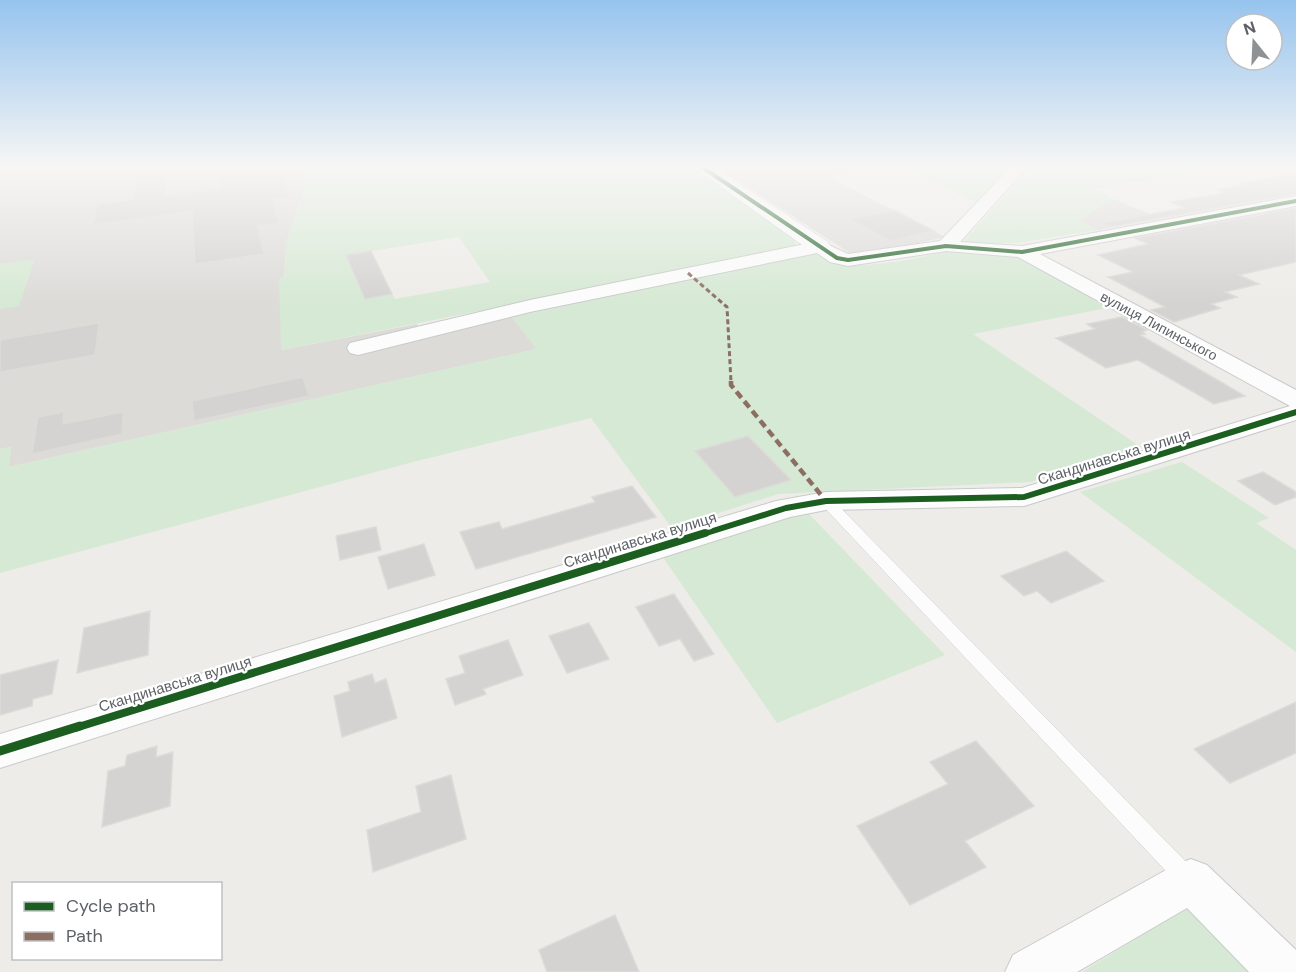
<svg xmlns="http://www.w3.org/2000/svg" width="1296" height="972" viewBox="0 0 1296 972" font-family="'DM Sans',sans-serif">
<style>
.industrial{fill:#dddbd8}
.green{fill:#d6e9d4;fill-rule:evenodd}
.building{fill:#d4d3d1;stroke:#dcdbd7;stroke-width:1.5}
.lines{fill:none;stroke-linecap:round;stroke-linejoin:round}
.service-casing{stroke:#c9caca;stroke-width:1}
.minor-casing{stroke:#c9caca;stroke-width:2}
.tertiary-casing{stroke:#c9caca;stroke-width:1}
.service{fill:#fcfcfc;fill-rule:evenodd}
.minor{fill:#fcfcfc;fill-rule:evenodd}
.tertiary{fill:#fcfcfc;fill-rule:evenodd}
.quiet-far1{stroke:#8d6e63;stroke-width:3;stroke-dasharray:5 3;stroke-linecap:butt}
.quiet{stroke:#8d6e63;stroke-width:4.5;stroke-dasharray:8 4.5;stroke-linecap:butt}
.cycleway-far3-casing{stroke:#fff;stroke-width:6}
.cycleway-far2-casing{stroke:#fff;stroke-width:10}
.cycleway-far1-casing{stroke:#fff;stroke-width:11}
.cycleway-casing{stroke:#fff;stroke-width:13}
.cycleway-far3{stroke:#1b5e20;stroke-width:4}
.cycleway-far2{stroke:#1b5e20;stroke-width:6}
.cycleway-far1{stroke:#1b5e20;stroke-width:8}
.cycleway{stroke:#1b5e20;stroke-width:9}
.labels{text-anchor:middle;dominant-baseline:central;stroke-width:4.5;stroke-linejoin:round;paint-order:stroke}
.far-street-label{font-size:14px;fill:#5d6166;stroke:#fff}
.street-label{font-size:15px;fill:#5d6166;stroke:#fff}
</style>
<rect width="100%" height="100%" fill="#edece8"/>
<path class="industrial" d="M 0,167 L 302,167 L 306,182 L 286,243 L 281,350 L 417,324 L 424,337 L 512,317 L 537,349 L 9,467 L 11,447 L 0,449 Z
M 717,167 L 876,167 L 827,176 L 945,237 L 856,257 Z
M 1114,199 L 1159,218 L 1098,230 L 1078,220 Z"/>
<path class="green" d="M 302,167 L 690,167 L 795,238 L 796,249 L 281,350 L 279,279 L 285,275 L 286,243 L 306,183 ZM 459,237 L 490,282 L 395,299 L 392,294 L 365,299 L 347,255 Z
M 898,167 L 1012,167 L 978,203 Z
M 1031,167 L 1233,167 L 1094,189 L 1114,199 L 1079,220 L 1098,230 L 1016,243 L 962,243 Z
M 950,251 L 1011,254 L 1028,260 L 1107,308 L 973,334 L 1141,447 L 1031,482 L 778,494 L 672,528 L 591,418 L 409,463 L 0,573 L 0,449 L 11,447 L 9,467 L 536,349 L 512,317 L 817,253 C 854,277 909,258 950,251 Z
M 35,259 L 19,306 L 0,309 L 0,264 Z
M 1182,462 L 1269,518 L 1256,523 L 1296,550 L 1296,652 L 1080,492 Z
M 808,513 L 945,655 L 777,723 L 660,553 L 791,514 Z
M 1194,903 L 1261,972 L 1082,972 Z"/>
<path class="building" d="M 136,167 L 166,167 L 166,195 L 221,188 L 218,167 L 281,167 L 291,198 L 272,200 L 279,223 L 258,226 L 264,254 L 195,264 L 192,211 L 93,225 L 97,204 L 134,199 Z
M 1296,174 L 1296,194 L 1111,227 L 1101,223 L 1185,208 L 1171,202 L 1225,193 L 1216,190 L 1245,185 L 1241,183 Z
M 1296,208 L 1296,262 L 1239,275 L 1259,284 L 1225,292 L 1237,297 L 1211,304 L 1220,308 L 1174,322 L 1151,310 L 1165,307 L 1108,277 L 1133,272 L 1098,255 L 1148,244 L 1135,238 Z
M 894,210 L 934,231 L 890,241 L 850,219 Z
M 371,251 L 392,294 L 365,299 L 346,255 Z
M 1122,317 L 1147,330 L 1142,332 L 1145,334 L 1140,335 L 1245,396 L 1214,404 L 1138,360 L 1106,368 L 1056,338 L 1095,329 L 1087,324 Z
M 99,323 L 95,355 L 0,372 L 0,340 Z
M 303,377 L 309,396 L 194,421 L 192,401 Z
M 64,412 L 63,424 L 123,412 L 122,434 L 32,454 L 38,417 Z
M 748,436 L 791,480 L 735,497 L 695,451 Z
M 1263,472 L 1296,492 L 1296,497 L 1275,505 L 1238,481 Z
M 632,486 L 656,517 L 476,569 L 460,532 L 499,522 L 502,529 L 595,502 L 592,497 Z
M 376,527 L 381,550 L 340,560 L 336,536 Z
M 424,544 L 435,575 L 388,589 L 378,557 Z
M 1066,551 L 1104,581 L 1051,603 L 1037,591 L 1024,596 L 1001,576 Z
M 674,594 L 714,654 L 694,661 L 680,639 L 659,646 L 636,607 Z
M 150,611 L 148,655 L 77,673 L 84,628 Z
M 589,623 L 609,659 L 567,673 L 549,636 Z
M 508,640 L 523,675 L 483,689 L 486,694 L 455,705 L 446,679 L 465,673 L 459,656 Z
M 58,660 L 52,694 L 33,699 L 32,706 L 0,715 L 0,675 Z
M 372,674 L 375,683 L 386,679 L 397,718 L 342,737 L 334,696 L 350,691 L 348,682 Z
M 1296,702 L 1296,753 L 1230,783 L 1194,749 Z
M 976,741 L 1034,806 L 965,841 L 986,867 L 910,905 L 857,826 L 948,784 L 930,762 Z
M 157,746 L 156,757 L 173,752 L 170,806 L 102,827 L 108,771 L 125,766 L 127,755 Z
M 451,775 L 466,839 L 373,872 L 367,830 L 421,812 L 416,786 Z
M 615,915 L 639,972 L 547,972 L 539,950 Z"/>
<g class="lines">
<g class="service-casing">
<path id="service" d="M 826,497 L 831,498 L 1195,871 L 1198,878 L 1195,885 L 1187,888 L 1179,885 L 821,504 L 819,501 Z"/>
</g>
<g class="minor-casing">
<path id="minor" d="M 1011,167 L 1027,167 L 960,242 L 1022,246 L 1296,196 L 1296,206 L 1040,254 L 1296,390 L 1296,420 L 1024,506 L 826,510 L 790,517 L 0,768 L 0,734 L 776,501 L 826,492 L 1022,488 L 1290,406 L 1018,257 L 946,251 L 848,266 L 830,262 L 817,253 L 530,312 L 358,355 L 350,353 L 347,348 L 350,343 L 530,300 L 820,241 L 848,254 L 940,241 Z
M 1191,859 L 1207,865 L 1296,950 L 1296,972 L 1249,972 L 1187,908 L 1077,972 L 1005,972 L 1013,955 L 1175,865 Z"/>
</g>
<g class="tertiary-casing">
<path id="tertiary" d="M 693,167 L 714,167 L 828,242 L 831,247 L 828,252 L 820,253 L 812,252 Z"/>
</g>
<use href="#service" class="service"/>
<use href="#minor" class="minor"/>
<use href="#tertiary" class="tertiary"/>
<path class="quiet-far1" d="M 688,273 L 727,307 L 731,382"/>
<path class="quiet" d="M 731,381 L 731,385 L 826,501"/>
<g class="cycleway-far3-casing">
<path id="cycleway-far3" d="M 702,167 L 837,258 L 848,260 L 946,246 L 1022,252 L 1296,201"/>
</g>
<g class="cycleway-far2-casing">
<path id="cycleway-far2" d="M 700,535 L 786,508 L 826,501 L 1024,497 L 1296,412"/>
</g>
<g class="cycleway-far1-casing">
<path id="cycleway-far1" d="M 75,728 L 705,533"/>
</g>
<g class="cycleway-casing">
<path id="cycleway" d="M 0,751 L 80,726"/>
</g>
<use href="#cycleway-far3" class="cycleway-far3"/>
<use href="#cycleway-far2" class="cycleway-far2"/>
<use href="#cycleway-far1" class="cycleway-far1"/>
<use href="#cycleway" class="cycleway"/>
</g>
<linearGradient id="sky" x2="0" y2="1"><stop stop-color="#96c4ee"/><stop offset="0.55" stop-color="#f7f6f5"/><stop offset="1" stop-color="#f7f6f5" stop-opacity="0"/></linearGradient>
<rect width="1296" height="303" fill="url(#sky)"/>
<g class="labels">
<g class="far-street-label">
<text transform="translate(1159 326) rotate(28)">вулиця Липинського</text>
</g>
<g class="street-label">
<text transform="translate(1114 457) rotate(-17)">Скандинавська вулиця</text>
<text transform="translate(640 540) rotate(-17)">Скандинавська вулиця</text>
<text transform="translate(175 684) rotate(-17)">Скандинавська вулиця</text>
</g>
</g>
<rect x="12" y="882" width="210" height="78" fill="#ffffff" stroke="#bec0c2" stroke-width="1.5"/>
<rect x="24" y="902" width="30" height="9" fill="#1b5e20" stroke="#bec0c2" stroke-width="1.5"/>
<text x="66" y="912" font-size="18" fill="#5d6166">Cycle path</text>
<rect x="24" y="932" width="30" height="9" fill="#8d6e63" stroke="#bec0c2" stroke-width="1.5"/>
<text x="66" y="942" font-size="18" fill="#5d6166">Path</text>
<g transform="translate(1254 42) rotate(342)"><circle r="28" fill="#ffffff" stroke="#bec0c2" stroke-width="1.5"/>
<path d="M0-4.5L10 22L0 15L-10 22Z" fill="#8f9294"/>
<text y="-9" font-size="16" font-weight="bold" text-anchor="middle" fill="#5d6166">N</text>
</g>
</svg>
